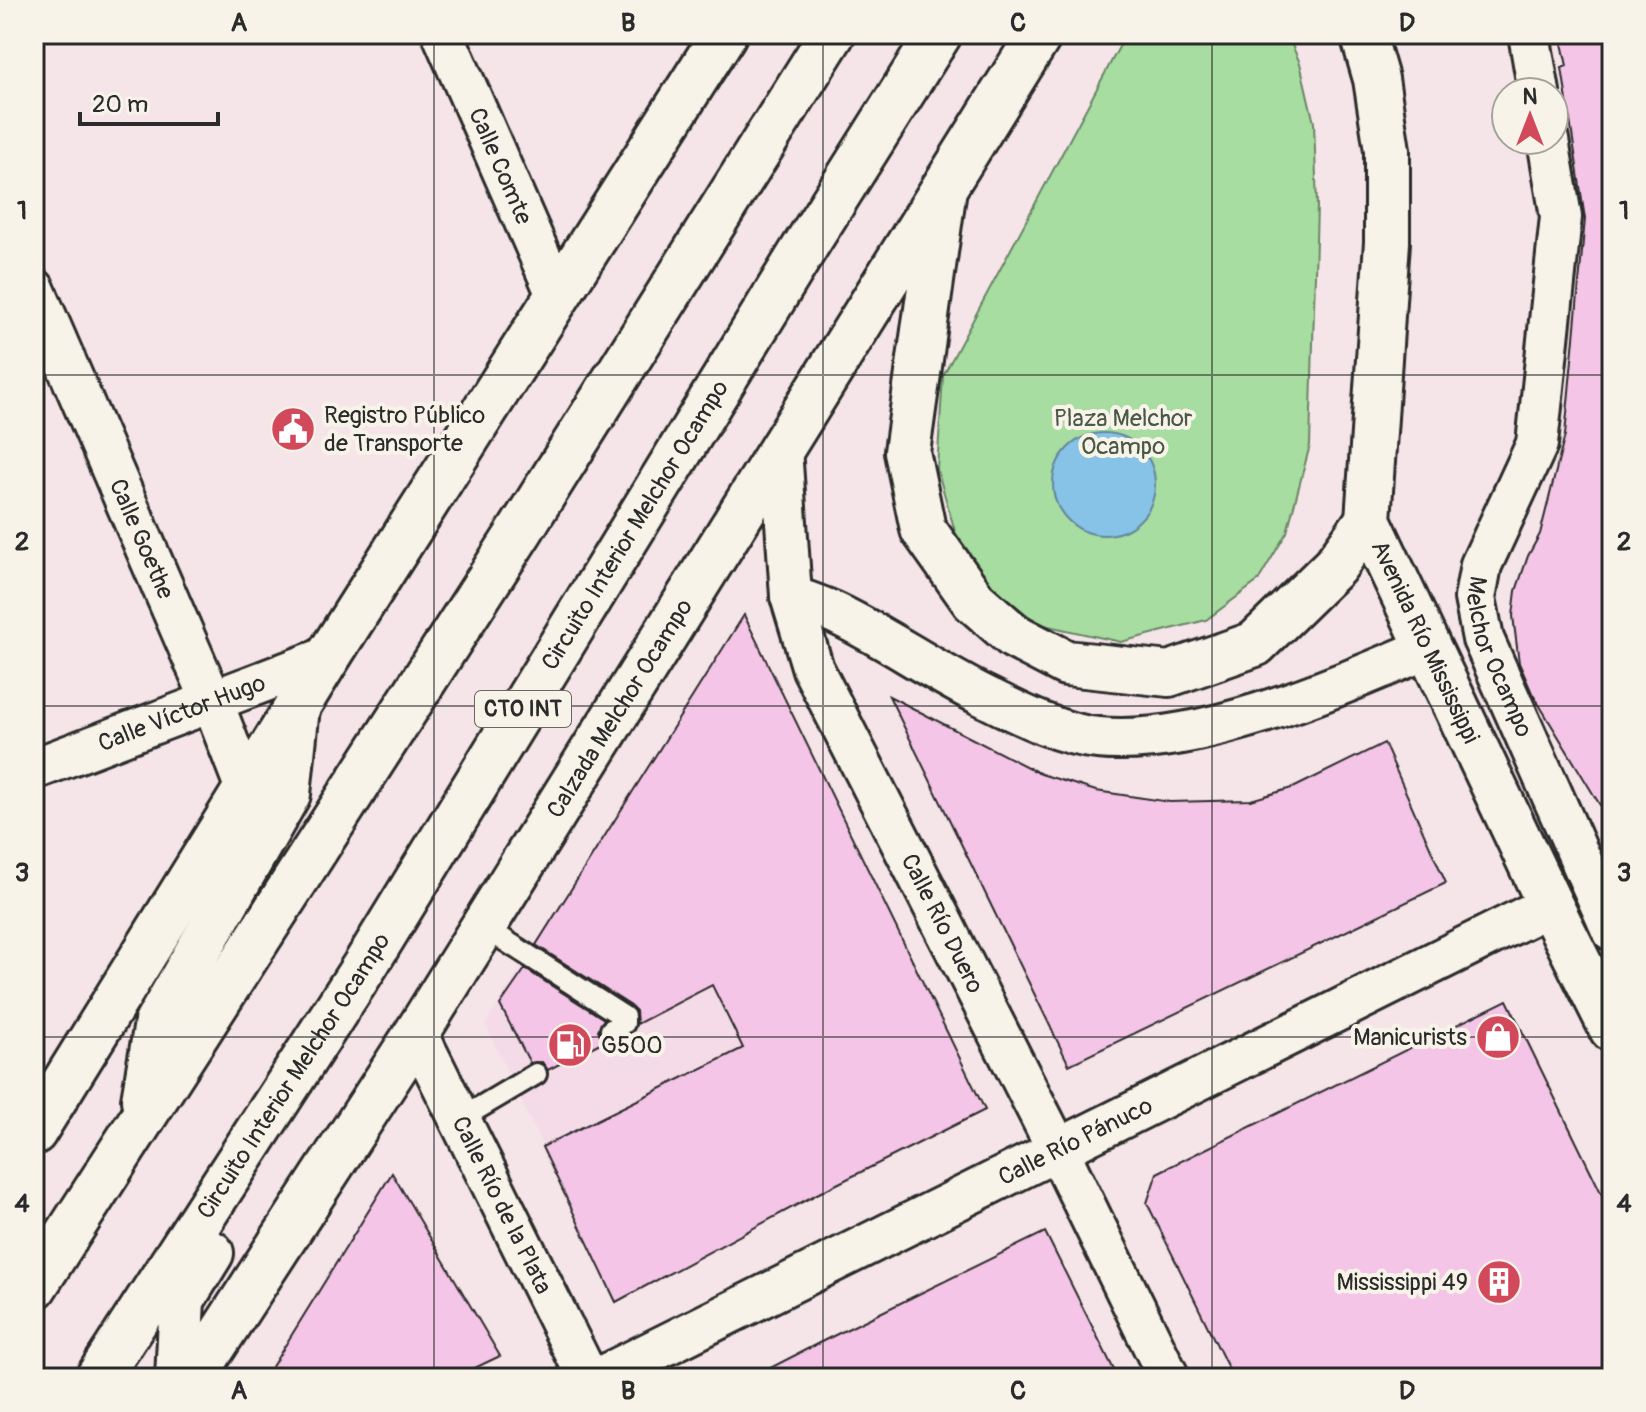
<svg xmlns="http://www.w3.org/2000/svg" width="1646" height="1412" viewBox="0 0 1646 1412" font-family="Pangolin,sans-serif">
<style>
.built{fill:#f5dbe8}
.green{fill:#a7dda0;stroke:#698466;stroke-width:2}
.water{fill:#87c3e6;stroke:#62869b;stroke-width:2}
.building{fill:#f4c5e7;stroke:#2b2b2b;stroke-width:2}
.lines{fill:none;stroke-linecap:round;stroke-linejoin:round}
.service-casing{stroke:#2b2b2b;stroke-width:26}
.minor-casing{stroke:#2b2b2b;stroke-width:46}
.secondary-casing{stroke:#2b2b2b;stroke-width:50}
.primary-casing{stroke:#2b2b2b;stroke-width:50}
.motorway-casing{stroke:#2b2b2b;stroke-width:50}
.service{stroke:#f7f3e8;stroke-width:20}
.minor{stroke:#f7f3e8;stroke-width:40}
.secondary{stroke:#f7f3e8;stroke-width:44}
.primary{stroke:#f7f3e8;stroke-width:44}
.motorway{stroke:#f7f3e8;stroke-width:44}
.grid{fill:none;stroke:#2b2b2b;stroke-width:2;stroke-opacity:0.55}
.labels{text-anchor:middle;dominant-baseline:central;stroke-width:8;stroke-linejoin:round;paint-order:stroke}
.shield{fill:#f7f3e8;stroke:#686764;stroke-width:2}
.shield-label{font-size:22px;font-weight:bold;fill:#2b2b2b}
.street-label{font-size:24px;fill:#2b2b2b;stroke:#f7f3e8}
.poi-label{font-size:24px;fill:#2b2b2b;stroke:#f7f3e8;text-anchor:start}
.park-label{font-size:24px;fill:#4a5848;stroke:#f7f3e8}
.neatline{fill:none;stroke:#2b2b2b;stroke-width:3}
.grid-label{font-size:26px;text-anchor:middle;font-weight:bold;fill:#2b2b2b}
</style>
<rect width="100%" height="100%" fill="#f6e5e8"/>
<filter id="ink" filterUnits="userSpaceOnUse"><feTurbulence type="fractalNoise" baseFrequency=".0125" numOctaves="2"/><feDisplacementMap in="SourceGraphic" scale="16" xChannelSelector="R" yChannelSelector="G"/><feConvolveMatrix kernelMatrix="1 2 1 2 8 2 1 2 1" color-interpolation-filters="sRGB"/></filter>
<g filter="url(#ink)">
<path class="built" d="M 531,952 L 646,1019 L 712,986 L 743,1048 L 542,1146 L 485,1024 Z"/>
<path class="green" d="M 1126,34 L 1287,34 L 1300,63 L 1314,123 L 1317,206 L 1310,445 L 1287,532 L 1258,581 L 1206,620 L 1121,642 L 1039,624 L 980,578 L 957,538 L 937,469 L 943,376 Z"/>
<path class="water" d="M1053 484a51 51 0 1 1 102 0a51 51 0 1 1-102 0Z"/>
<path class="building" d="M 1560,34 L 1612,34 L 1612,825 L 1532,693 L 1519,663 L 1513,616 L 1516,591 L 1528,556 L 1540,534 L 1565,435 L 1585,219 L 1562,68 L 1567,66 Z
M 744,615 L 985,1110 L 819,1193 L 616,1302 L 542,1147 L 743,1048 L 712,985 L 637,1024 L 636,1011 L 631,1006 L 536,945 Z
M 889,696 L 1041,774 L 1096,791 L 1170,802 L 1251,800 L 1295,787 L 1384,743 L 1446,883 L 1069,1065 Z
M 525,969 L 604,1019 L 598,1030 L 604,1041 L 548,1070 L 542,1062 L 530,1063 L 500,1005 Z
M 1507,1000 L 1612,1215 L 1612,1378 L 1233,1378 L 1147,1203 L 1157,1173 Z
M 392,1173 L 500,1356 L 454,1378 L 265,1378 Z
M 1045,1232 L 1118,1378 L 751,1378 L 821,1342 Z"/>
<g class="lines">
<g class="service-casing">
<path id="service" d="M 484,927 L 624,1017 L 624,1023 L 611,1030
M 460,1119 L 536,1074"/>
</g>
<g class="minor-casing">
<g id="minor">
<path id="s1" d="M 443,34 L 558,297"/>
<path d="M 1529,34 L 1539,92"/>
<path id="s2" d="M 1548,140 L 1561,217 L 1537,444 L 1481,565 L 1475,598 L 1483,639 L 1612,930"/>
<path id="s3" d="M 34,289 L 212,701 L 246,789"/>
<path id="s4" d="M 781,448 L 791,596 L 813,669 L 1058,1150 L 1169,1378"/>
<path d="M 791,596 C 806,602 822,607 837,614 C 889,639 937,674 990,699 C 1022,715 1062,735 1098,738 C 1198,748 1336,687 1428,648"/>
<path id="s5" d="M 34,769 L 328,657"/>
<path id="s6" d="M 417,1033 L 588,1378"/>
<path id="s7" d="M 599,1378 L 1550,905"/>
</g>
</g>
<g class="secondary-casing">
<g id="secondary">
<path d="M 34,1132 L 328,657 L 724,34"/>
<path id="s8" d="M 193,1378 L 417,1033 L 1040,34"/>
</g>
</g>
<g class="primary-casing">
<g id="primary">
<path id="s9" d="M 1363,34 L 1376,79 L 1387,150 L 1387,242 L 1368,520 L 1550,905 L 1612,1029"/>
<path d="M 944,188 L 907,452 L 923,529 L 974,601 L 1014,636 L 1066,663 L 1169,674 L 1255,644 L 1335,566 L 1368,520"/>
</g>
</g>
<g class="motorway-casing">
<g id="motorway">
<path d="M 144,1100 L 157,1023 L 288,794 L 297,707"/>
<path d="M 34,1287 L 520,531 L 832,34"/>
<path id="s10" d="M 98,1378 L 366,964 L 808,242 L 939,34"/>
<path d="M 178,1378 L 182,1300 L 211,1253"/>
</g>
</g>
<use href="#service" class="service"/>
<use href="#minor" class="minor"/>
<use href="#secondary" class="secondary"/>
<use href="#primary" class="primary"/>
<use href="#motorway" class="motorway"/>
</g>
</g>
<path class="grid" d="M 434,34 L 434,1378M 823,34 L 823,1378M 1212,34 L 1212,1378M 34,375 L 1612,375M 34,706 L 1612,706M 34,1037 L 1612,1037"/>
<defs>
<g id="civic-disc" transform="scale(2.3)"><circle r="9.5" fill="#d1495b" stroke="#f7f3e8"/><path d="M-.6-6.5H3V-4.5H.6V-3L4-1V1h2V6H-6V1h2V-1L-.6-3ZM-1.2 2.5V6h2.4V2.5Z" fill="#fff"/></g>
<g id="shop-disc" transform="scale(2.3)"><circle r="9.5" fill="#d1495b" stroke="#f7f3e8"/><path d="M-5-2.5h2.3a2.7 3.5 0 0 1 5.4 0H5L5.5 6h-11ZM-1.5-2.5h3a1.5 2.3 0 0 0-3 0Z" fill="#fff"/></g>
<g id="fuel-disc" transform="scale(2.3)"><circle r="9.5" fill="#d1495b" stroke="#f7f3e8"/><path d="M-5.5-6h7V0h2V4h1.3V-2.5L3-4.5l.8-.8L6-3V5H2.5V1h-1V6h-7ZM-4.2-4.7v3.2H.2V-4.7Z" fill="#fff"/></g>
<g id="building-disc" transform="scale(2.3)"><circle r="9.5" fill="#d1495b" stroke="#f7f3e8"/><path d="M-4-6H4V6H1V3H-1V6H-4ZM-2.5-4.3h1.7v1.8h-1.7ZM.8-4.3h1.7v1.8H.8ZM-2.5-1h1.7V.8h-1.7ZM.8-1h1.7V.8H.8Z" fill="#fff"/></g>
</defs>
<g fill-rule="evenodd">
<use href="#civic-disc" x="293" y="429"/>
<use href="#shop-disc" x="1498" y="1037"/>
<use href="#fuel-disc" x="570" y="1045"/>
<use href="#building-disc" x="1499" y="1282"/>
</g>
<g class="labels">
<rect class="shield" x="475" y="691" width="96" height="36" rx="6"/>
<g class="shield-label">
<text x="523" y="709">CTO INT</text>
</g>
<g class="street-label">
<text stroke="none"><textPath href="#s1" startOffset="144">Calle Comte</textPath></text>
<text stroke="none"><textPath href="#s10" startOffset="1008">Circuito Interior Melchor Ocampo</textPath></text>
<text stroke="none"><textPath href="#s3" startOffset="272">Calle Goethe</textPath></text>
<text stroke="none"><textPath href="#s9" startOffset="624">Avenida Río Mississippi</textPath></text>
<text stroke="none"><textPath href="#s2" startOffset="536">Melchor Ocampo</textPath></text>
<text stroke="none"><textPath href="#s8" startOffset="794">Calzada Melchor Ocampo</textPath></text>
<text stroke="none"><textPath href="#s5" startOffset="158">Calle Víctor Hugo</textPath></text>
<text stroke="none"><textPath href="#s4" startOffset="510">Calle Río Duero</textPath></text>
<text stroke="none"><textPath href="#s10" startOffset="360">Circuito Interior Melchor Ocampo</textPath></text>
<text stroke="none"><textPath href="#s7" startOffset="532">Calle Río Pánuco</textPath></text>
<text stroke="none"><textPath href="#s6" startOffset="192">Calle Río de la Plata</textPath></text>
</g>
<g class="poi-label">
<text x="324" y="415">Registro Público<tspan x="324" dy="28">de Transporte</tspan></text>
<text x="1467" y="1037" text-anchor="end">Manicurists</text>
<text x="601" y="1045">G500</text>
<text x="1468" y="1282" text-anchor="end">Mississippi 49</text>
</g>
<g class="park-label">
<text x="1123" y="418">Plaza Melchor<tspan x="1123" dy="28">Ocampo</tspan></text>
</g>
</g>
<rect width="1646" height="1412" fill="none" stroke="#f7f3e8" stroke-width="88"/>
<g transform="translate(1530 116)"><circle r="38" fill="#f7f3e8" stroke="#a5a39c" stroke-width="2"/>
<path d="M0-6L14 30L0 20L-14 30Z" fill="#d1495b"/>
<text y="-12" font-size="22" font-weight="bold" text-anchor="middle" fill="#2b2b2b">N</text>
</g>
<path d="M80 112v12h138v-12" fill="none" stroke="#2b2b2b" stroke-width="4"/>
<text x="92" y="112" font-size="24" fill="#2b2b2b" stroke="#f7f3e8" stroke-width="6" paint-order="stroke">20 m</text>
<rect x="44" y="44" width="1558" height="1324" class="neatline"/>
<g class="grid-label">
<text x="239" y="31">A</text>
<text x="628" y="31">B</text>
<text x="1018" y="31">C</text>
<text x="1407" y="31">D</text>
<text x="22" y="219">1</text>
<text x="1624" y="219">1</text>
<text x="22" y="550">2</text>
<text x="1624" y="550">2</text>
<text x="22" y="881">3</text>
<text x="1624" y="881">3</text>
<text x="22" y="1212">4</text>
<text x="1624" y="1212">4</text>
<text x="239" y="1399">A</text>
<text x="628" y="1399">B</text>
<text x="1018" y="1399">C</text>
<text x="1407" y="1399">D</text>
</g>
</svg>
